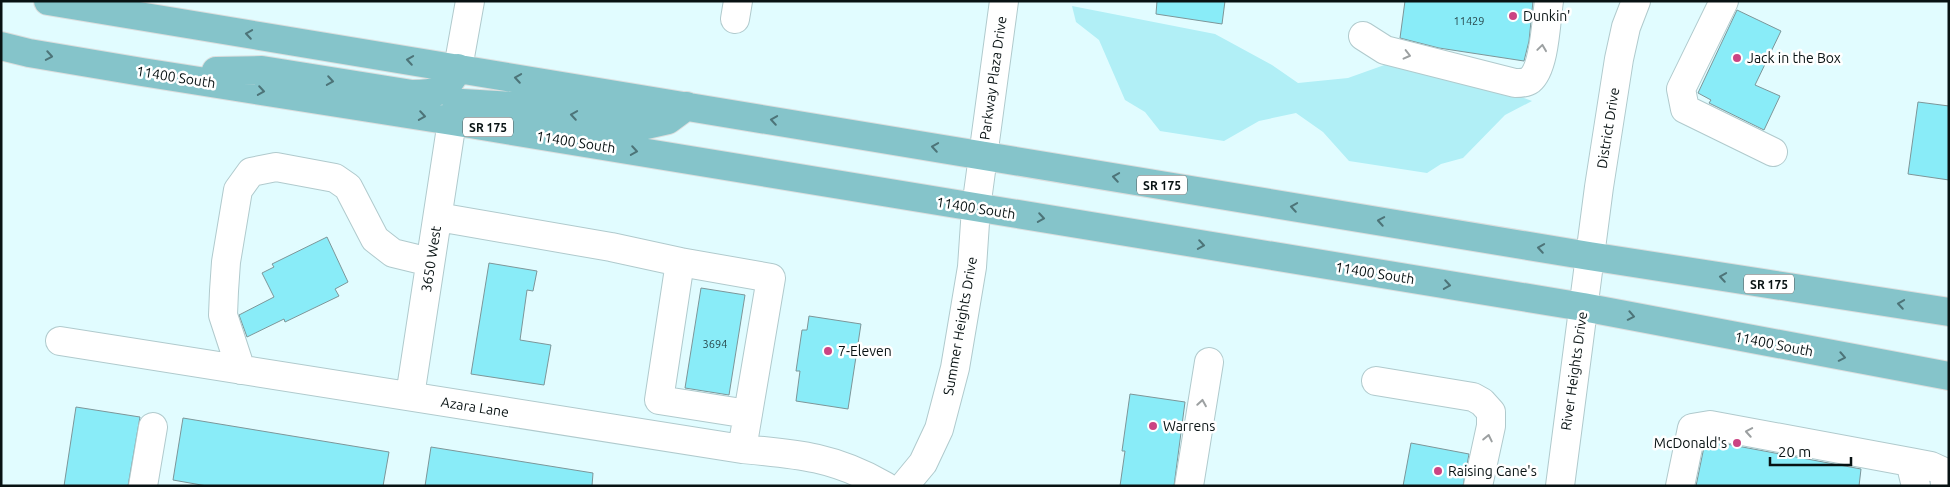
<svg xmlns="http://www.w3.org/2000/svg" width="1950" height="487" viewBox="0 0 1950 487" font-family="Ubuntu,sans-serif">
<style>
.green{fill:#b1eff6}
.building{fill:#89ecf8;stroke:#7d9699}
.lines{fill:none;stroke-linecap:round;stroke-linejoin:round}
.minor-casing{stroke:#b0cacd;stroke-width:30}
.major-casing{stroke:#dcdede;stroke-width:30}
.minor{stroke:#fff;stroke-width:28}
.major{stroke:#85c4ca;stroke-width:28}
.oneway{stroke:#4d7478}
.oneway2{stroke:#9ca0a1}
.poi-dot{fill:#cb4483;stroke:#fff;stroke-width:2}
.labels{text-anchor:middle;dominant-baseline:central;stroke-width:5;stroke-linejoin:round;paint-order:stroke}
.number-label{font-size:11px;fill:#28484c}
.shield{fill:#fff;stroke:#52595a;stroke-width:1}
.shield-label{font-size:12px;font-weight:bold;fill:#081213}
.poi-label{font-size:14px;fill:#081213;stroke:#fff;text-anchor:start}
.street-label{font-size:14px;fill:#081213;stroke:#fff}
</style>
<rect width="100%" height="100%" fill="#e1fcff"/>
<path class="green" d="M 1072,6 L 1215,34 L 1272,65 L 1298,83 L 1348,78 L 1390,63 L 1516,95 L 1532,101 L 1505,115 L 1463,158 L 1441,164 L 1427,173 L 1349,161 L 1323,132 L 1296,113 L 1259,121 L 1224,141 L 1160,131 L 1145,112 L 1125,100 L 1099,40 L 1076,22 Z"/>
<path class="building" d="M 1157,1 L 1225,1 L 1222,24 L 1156,14 Z
M 1405,1 L 1533,1 L 1529,41 L 1524,61 L 1439,48 L 1400,38 Z
M 1737,10 L 1781,31 L 1755,85 L 1780,96 L 1764,130 L 1709,103 L 1711,100 L 1698,93 Z
M 1918,102 L 1949,106 L 1949,180 L 1908,174 Z
M 327,237 L 348,282 L 335,289 L 339,296 L 285,322 L 284,319 L 247,337 L 239,315 L 274,297 L 262,273 L 274,267 L 272,264 Z
M 489,263 L 537,271 L 533,291 L 527,290 L 520,340 L 551,345 L 544,385 L 471,374 Z
M 701,288 L 745,295 L 729,395 L 685,388 Z
M 809,316 L 861,324 L 848,409 L 796,401 L 800,371 L 796,371 L 802,330 L 807,330 Z
M 1130,394 L 1185,402 L 1174,486 L 1120,486 L 1125,451 L 1122,451 Z
M 76,407 L 140,417 L 128,486 L 64,486 Z
M 183,418 L 389,452 L 383,486 L 207,486 L 173,480 Z
M 1710,441 L 1861,469 L 1859,486 L 1696,486 L 1705,442 Z
M 1411,443 L 1469,454 L 1463,486 L 1403,486 Z
M 431,447 L 593,473 L 592,486 L 425,486 Z"/>
<g class="lines">
<g class="minor-casing">
<path id="minor" d="M 1724,1 L 1681,89 L 1685,109 L 1773,152
M 735,19 L 738,1
M 1363,36 L 1385,50 L 1515,83 C 1520,83 1526,83 1530,80 C 1545,68 1546,20 1549,1
M 458,68 L 470,1
M 438,217 L 611,247 L 680,262
M 60,341 L 742,449 C 798,454 835,457 885,486
M 241,370 L 223,315 L 224,291 L 226,262 L 238,190 L 251,172 L 276,167 L 335,178 L 348,187 L 375,239 L 393,253 L 430,262
M 1376,381 L 1473,397 L 1482,402 L 1491,412 L 1491,426 L 1478,486
M 410,396 L 452,121
M 742,449 L 771,278 L 680,262 L 659,400 L 748,414
M 1910,462 L 1931,466 L 1944,472 L 1945,486
M 143,486 L 153,427
M 904,486 L 923,463 L 939,429 L 955,368 L 972,267 L 976,208 L 1004,1
M 1189,486 L 1209,362
M 1560,486 L 1599,187 L 1619,59 L 1626,27 L 1636,1
M 1680,486 L 1692,428 L 1710,425 L 1910,462 L 1916,486"/>
</g>
<g class="major-casing">
<path id="major" d="M 48,1 L 1589,256 L 1949,312
M 1,46 L 29,53 L 142,72 L 452,121 L 1583,307 L 1949,376
M 216,71 L 262,70 L 412,94 C 438,94 446,92 458,68
M 452,121 L 457,106 L 462,103 L 514,106 L 646,125 L 668,120 L 687,106"/>
</g>
<use href="#minor" class="minor"/>
<use href="#major" class="major"/>
</g>
<defs><path id="oneway-chevron" d="M-2-3.5L2.5 0L-2 3.5" fill="none" stroke-width="1.6" stroke-linecap="round" stroke-linejoin="round" transform="scale(1.25)"/></defs>
<g class="oneway">
<use href="#oneway-chevron" transform="translate(249 34) rotate(-171)"/>
<use href="#oneway-chevron" transform="translate(49 56) rotate(10)"/>
<use href="#oneway-chevron" transform="translate(410 60) rotate(-171)"/>
<use href="#oneway-chevron" transform="translate(518 78) rotate(-171)"/>
<use href="#oneway-chevron" transform="translate(330 81) rotate(9)"/>
<use href="#oneway-chevron" transform="translate(261 91) rotate(9)"/>
<use href="#oneway-chevron" transform="translate(574 115) rotate(-171)"/>
<use href="#oneway-chevron" transform="translate(422 116) rotate(9)"/>
<use href="#oneway-chevron" transform="translate(774 120) rotate(-171)"/>
<use href="#oneway-chevron" transform="translate(935 147) rotate(-171)"/>
<use href="#oneway-chevron" transform="translate(634 151) rotate(9)"/>
<use href="#oneway-chevron" transform="translate(1116 177) rotate(-171)"/>
<use href="#oneway-chevron" transform="translate(1294 207) rotate(-171)"/>
<use href="#oneway-chevron" transform="translate(1041 218) rotate(9)"/>
<use href="#oneway-chevron" transform="translate(1381 221) rotate(-170)"/>
<use href="#oneway-chevron" transform="translate(1201 245) rotate(9)"/>
<use href="#oneway-chevron" transform="translate(1541 248) rotate(-171)"/>
<use href="#oneway-chevron" transform="translate(1723 277) rotate(-171)"/>
<use href="#oneway-chevron" transform="translate(1447 285) rotate(9)"/>
<use href="#oneway-chevron" transform="translate(1901 304) rotate(-171)"/>
<use href="#oneway-chevron" transform="translate(1631 316) rotate(11)"/>
<use href="#oneway-chevron" transform="translate(1842 357) rotate(11)"/>
</g>
<g class="oneway2">
<use href="#oneway-chevron" transform="translate(1542 48) rotate(-82)"/>
<use href="#oneway-chevron" transform="translate(1407 55) rotate(14)"/>
<use href="#oneway-chevron" transform="translate(1202 403) rotate(-81)"/>
<use href="#oneway-chevron" transform="translate(1749 432) rotate(-170)"/>
<use href="#oneway-chevron" transform="translate(1488 438) rotate(-78)"/>
</g>
<g class="poi-dot">
<circle cx="1513" cy="16" r="5"/>
<circle cx="1737" cy="58" r="5"/>
<circle cx="828" cy="351" r="5"/>
<circle cx="1153" cy="426" r="5"/>
<circle cx="1737" cy="443" r="5"/>
<circle cx="1438" cy="471" r="5"/>
</g>
<g class="labels">
<g class="number-label">
<text x="1469" y="21">11429</text>
<text x="715" y="344">3694</text>
</g>
<g class="shield">
<rect x="463" y="117.5" width="50" height="19" rx="4"/>
<rect x="1137" y="175.5" width="50" height="19" rx="4"/>
<rect x="1744" y="274.5" width="50" height="19" rx="4"/>
</g>
<g class="shield-label">
<text x="488" y="127">SR 175</text>
<text x="1162" y="185">SR 175</text>
<text x="1769" y="284">SR 175</text>
</g>
<g class="poi-label">
<text x="1523" y="16">Dunkin'</text>
<text x="1747" y="58">Jack in the Box</text>
<text x="838" y="351">7-Eleven</text>
<text x="1163" y="426">Warrens</text>
<text x="1727" y="443" text-anchor="end">McDonald's</text>
<text x="1448" y="471">Raising Cane's</text>
</g>
<g class="street-label">
<text transform="translate(176 77) rotate(9)">11400 South</text>
<text transform="translate(993 78) rotate(-82)">Parkway Plaza Drive</text>
<text transform="translate(1608 128) rotate(-81)">District Drive</text>
<text transform="translate(576 142) rotate(9)">11400 South</text>
<text transform="translate(976 208) rotate(9)">11400 South</text>
<text transform="translate(431 259) rotate(-81)">3650 West</text>
<text transform="translate(1375 273) rotate(9)">11400 South</text>
<text transform="translate(960 326) rotate(-80)">Summer Heights Drive</text>
<text transform="translate(1774 344) rotate(11)">11400 South</text>
<text transform="translate(1574 371) rotate(-82)">River Heights Drive</text>
<text transform="translate(475 407) rotate(9)">Azara Lane</text>
</g>
</g>
<rect width="1950" height="487" fill="none" stroke="#081213" stroke-width="5"/>
<path d="M1770 457v8h81v-8" fill="none" stroke="#081213" stroke-width="2.5"/>
<text x="1778" y="457" font-size="15" fill="#081213" stroke="#ffffff" stroke-width="4" paint-order="stroke">20 m</text>
</svg>
